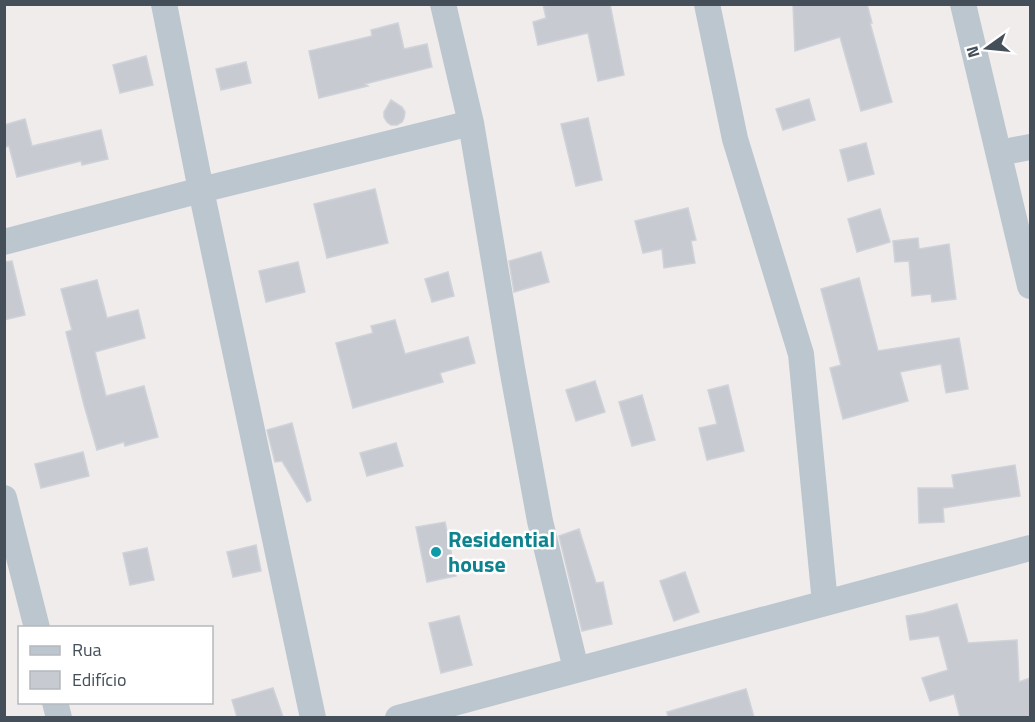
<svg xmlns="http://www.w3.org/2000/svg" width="1035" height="722" viewBox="0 0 1035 722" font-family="'Titillium Web',sans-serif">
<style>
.building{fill:#c8cad2;stroke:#cfd2d8;stroke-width:1.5}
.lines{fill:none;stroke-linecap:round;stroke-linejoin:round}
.street{stroke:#bcc6cf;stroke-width:26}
.culture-dot{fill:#0f9aa8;stroke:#fff;stroke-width:2}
.labels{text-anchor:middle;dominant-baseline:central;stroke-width:5;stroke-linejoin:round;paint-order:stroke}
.culture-label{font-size:22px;font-weight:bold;fill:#0d838f;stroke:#fff;text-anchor:start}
</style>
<rect width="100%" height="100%" fill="#efeceb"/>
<path class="building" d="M 543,4 L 610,4 L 624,75 L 598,81 L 588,33 L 538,45 L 533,22 L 546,18 Z
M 793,4 L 867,4 L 872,23 L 870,23 L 892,102 L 861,111 L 840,37 L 795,51 Z
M 398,23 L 404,49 L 427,44 L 432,67 L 365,84 L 368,86 L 319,98 L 309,51 L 372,36 L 371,30 Z
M 146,56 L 153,85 L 120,93 L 113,65 Z
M 246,62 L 251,83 L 221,90 L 216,69 Z
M 809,99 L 815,120 L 783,130 L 776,109 Z
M 391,100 L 402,107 L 405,112 L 404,118 L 402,122 L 397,125 L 391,125 L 387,122 L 384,117 L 384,112 Z
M 588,118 L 602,180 L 576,186 L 561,124 Z
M 25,119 L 32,146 L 101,130 L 108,159 L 82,165 L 81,161 L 17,177 L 9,146 L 4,147 L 4,125 Z
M 866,143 L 874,174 L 848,181 L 840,150 Z
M 375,189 L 388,243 L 327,258 L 314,204 Z
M 688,208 L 696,240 L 691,241 L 695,263 L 664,268 L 662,249 L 643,253 L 635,221 Z
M 880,209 L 890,242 L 857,252 L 848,219 Z
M 918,238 L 919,249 L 949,244 L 956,299 L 932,302 L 931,294 L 912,296 L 909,261 L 895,262 L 893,241 Z
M 541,252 L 549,282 L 514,292 L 509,261 Z
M 12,261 L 25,315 L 4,320 L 4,262 Z
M 298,262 L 305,292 L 266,302 L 259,271 Z
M 448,272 L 454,296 L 432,302 L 425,279 Z
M 859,278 L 878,351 L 959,338 L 968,389 L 946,393 L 941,364 L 900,372 L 908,401 L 843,419 L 830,368 L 841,365 L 821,289 Z
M 97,280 L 107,318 L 138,310 L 145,338 L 95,352 L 106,396 L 144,386 L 158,437 L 125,446 L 124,442 L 97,450 L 84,405 L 66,332 L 72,330 L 61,289 Z
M 395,320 L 405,354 L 468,337 L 475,363 L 440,373 L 443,382 L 353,408 L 336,343 L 373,333 L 371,326 Z
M 595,381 L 605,412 L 576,421 L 566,390 Z
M 728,385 L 744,451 L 707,460 L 699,428 L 717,424 L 708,390 Z
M 642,395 L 655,440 L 632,446 L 619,402 Z
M 292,423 L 311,500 L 307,502 L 282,461 L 275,462 L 267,430 Z
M 396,443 L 403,466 L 367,476 L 360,453 Z
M 83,452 L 89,476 L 41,488 L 35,464 Z
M 1015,465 L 1020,496 L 943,508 L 944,522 L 919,523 L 918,488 L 954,488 L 952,475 Z
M 445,522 L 456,576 L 427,582 L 416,527 Z
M 579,529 L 596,583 L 603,582 L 612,624 L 582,631 L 559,536 Z
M 256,545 L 261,571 L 233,577 L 227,552 Z
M 147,548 L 154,580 L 130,585 L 123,553 Z
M 685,572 L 699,612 L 674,621 L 660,581 Z
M 957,604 L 968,643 L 1017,640 L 1019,682 L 1030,678 L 1030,717 L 960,717 L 954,694 L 930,701 L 922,678 L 948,670 L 939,636 L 910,640 L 906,616 L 924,613 Z
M 459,616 L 472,665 L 441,673 L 429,623 Z
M 273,688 L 283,717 L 237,717 L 232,700 Z
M 746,689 L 754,717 L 668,717 L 667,712 Z"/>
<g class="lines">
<path class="street" d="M 164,4 L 201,190 L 313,718
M 443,4 L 471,123 L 512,368 L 540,521 L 576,669
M 707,4 L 735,139 L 801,354 L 825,603
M 963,4 L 1030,286
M 999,153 L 1030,147
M 4,242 L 201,190 L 471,123
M 4,498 L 37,628
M 55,702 L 59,718
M 398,718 L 1030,548"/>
</g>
<circle class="culture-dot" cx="436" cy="552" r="6"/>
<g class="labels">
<g class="culture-label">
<text x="448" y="539">Residential<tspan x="448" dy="25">house</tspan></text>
</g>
</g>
<rect width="1035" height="722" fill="none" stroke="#444f59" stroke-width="12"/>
<rect x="18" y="626" width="195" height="78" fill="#ffffff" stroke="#b4b9bd" stroke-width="1.5"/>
<rect x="30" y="646" width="30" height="9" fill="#bcc6cf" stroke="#b4b9bd" stroke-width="1.5"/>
<text x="72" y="656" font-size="18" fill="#444f59">Rua</text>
<rect x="30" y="671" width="30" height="18" fill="#c8cad2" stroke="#b4b9bd" stroke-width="1.5"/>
<text x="72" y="686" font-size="18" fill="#444f59">Edifício</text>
<g transform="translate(987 48) rotate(255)" stroke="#ffffff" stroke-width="4.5" paint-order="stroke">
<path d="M0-4.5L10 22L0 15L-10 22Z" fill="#444f59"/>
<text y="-9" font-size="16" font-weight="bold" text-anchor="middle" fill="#444f59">N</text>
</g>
</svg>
